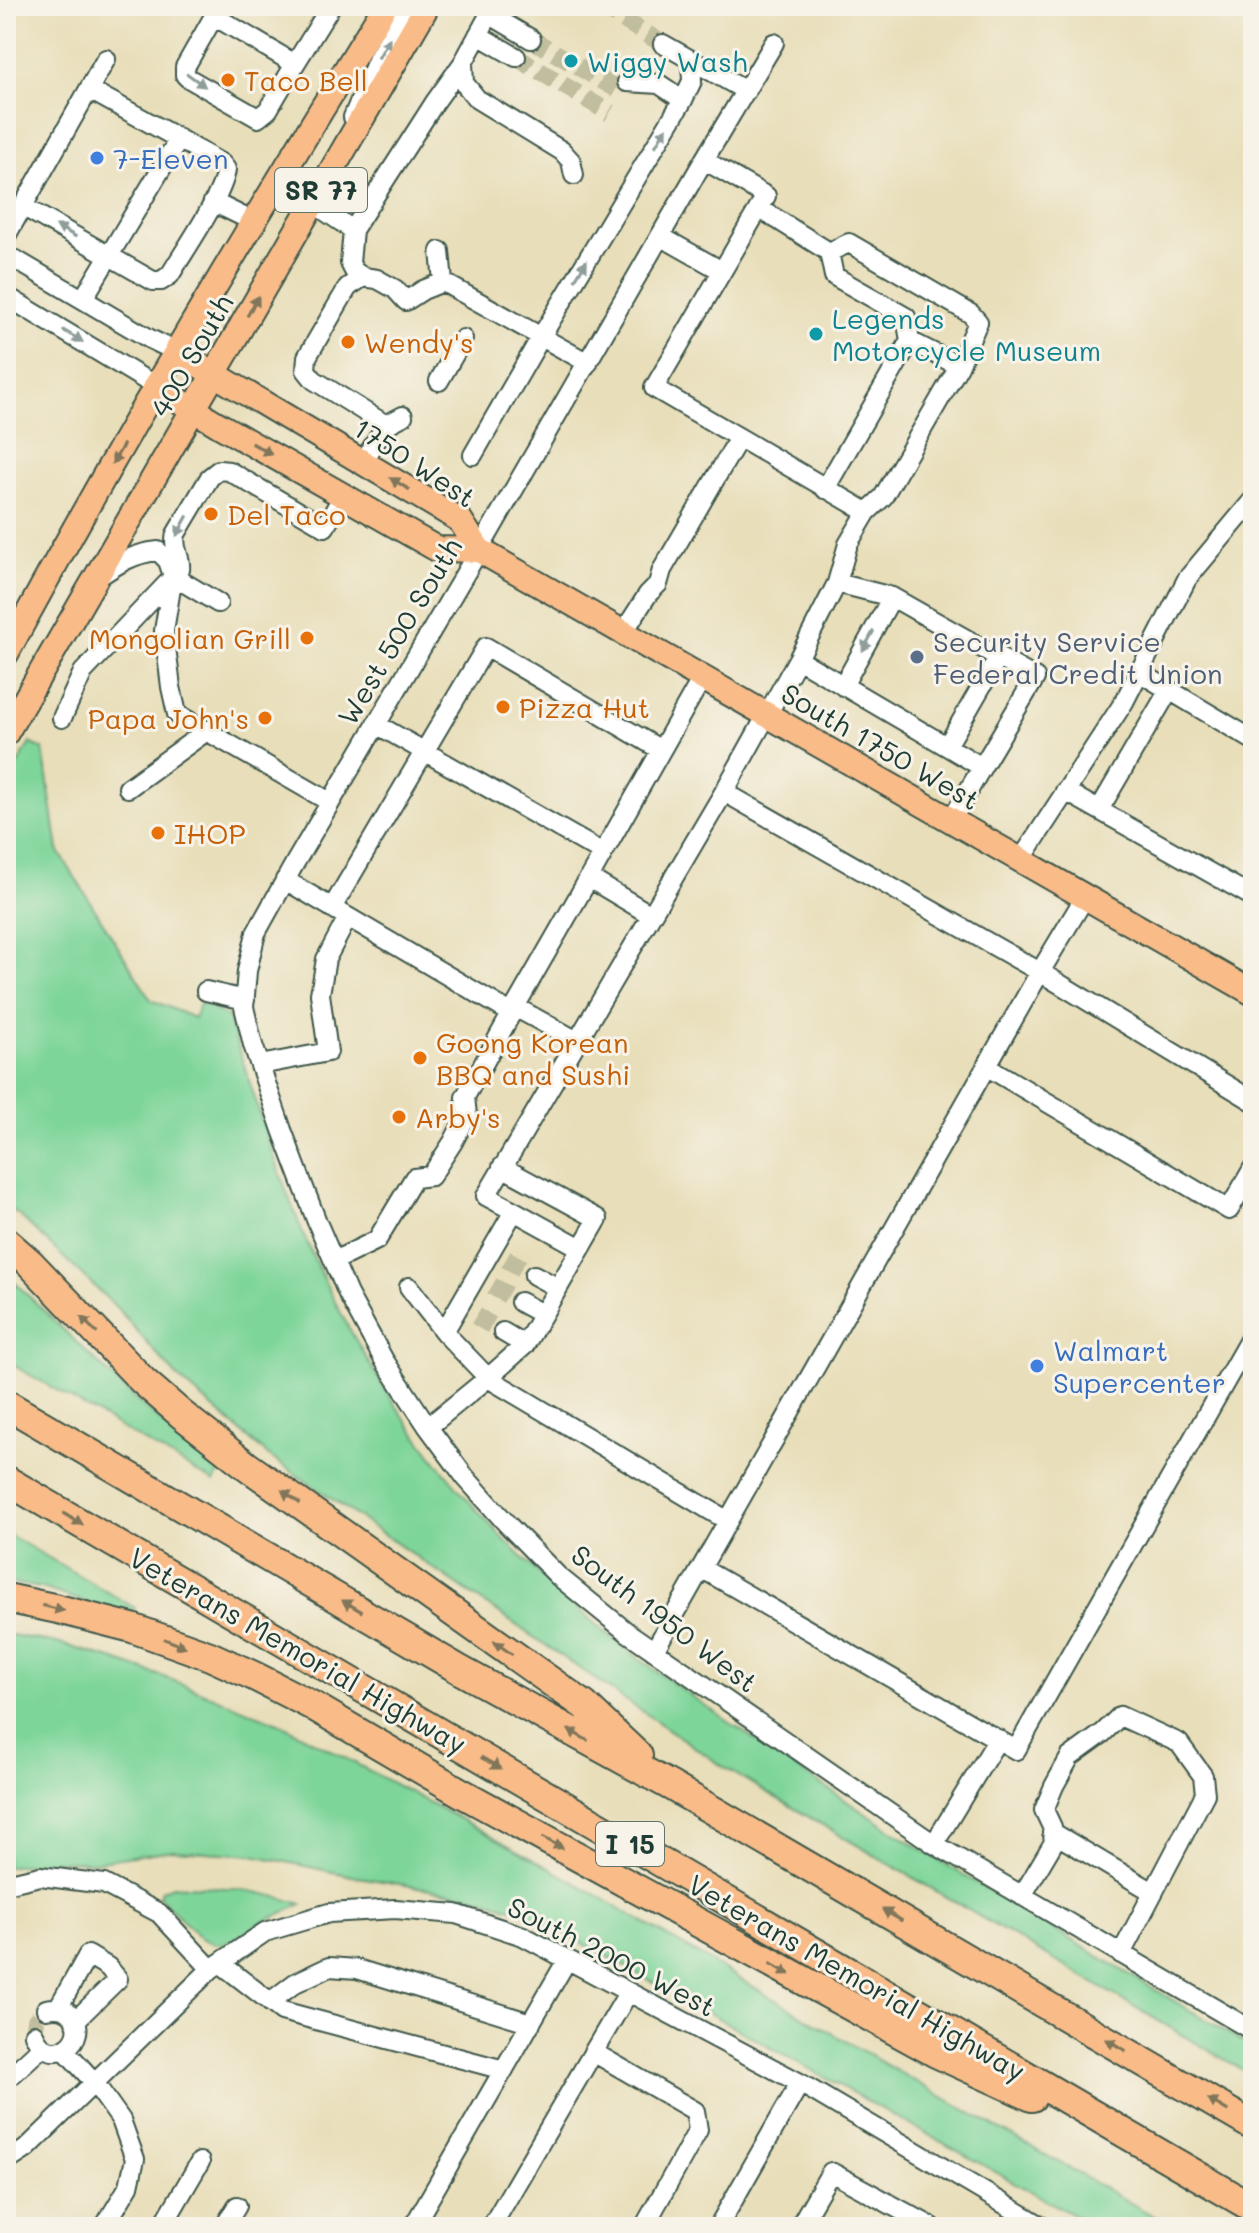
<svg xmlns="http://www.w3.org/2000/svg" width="1259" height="2233" viewBox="0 0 1259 2233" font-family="Mali,sans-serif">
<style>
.green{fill:#7ed59a;stroke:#4e8967;stroke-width:2}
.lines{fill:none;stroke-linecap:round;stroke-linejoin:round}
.minor-tunnel{stroke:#c0be9e;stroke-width:18;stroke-dasharray:18 9;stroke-linecap:butt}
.minor-casing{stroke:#3d5548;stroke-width:22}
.major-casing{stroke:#3d5548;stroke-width:28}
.highway-casing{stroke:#3d5548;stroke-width:32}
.minor{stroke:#fff;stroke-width:18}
.major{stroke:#f9bc89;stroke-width:24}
.highway{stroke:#f9bc89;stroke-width:28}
.oneway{fill:#8f9e9a}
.oneway2{fill:#81765a}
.culture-dot{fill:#0f9aa8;stroke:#f7f3e8;stroke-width:3}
.food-dot{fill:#e8710a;stroke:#f7f3e8;stroke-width:3}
.shop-dot{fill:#3f7fe0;stroke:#f7f3e8;stroke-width:3}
.service-dot{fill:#5c6f8a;stroke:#f7f3e8;stroke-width:3}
.labels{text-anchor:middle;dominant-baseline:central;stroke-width:6;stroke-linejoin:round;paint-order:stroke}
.shield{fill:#f7f3e8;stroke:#60746a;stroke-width:2}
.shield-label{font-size:26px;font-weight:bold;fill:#1f3d34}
.culture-label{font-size:28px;fill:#0d838f;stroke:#f7f3e8;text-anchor:start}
.food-label{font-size:28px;fill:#c56008;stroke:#f7f3e8;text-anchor:start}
.shop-label{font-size:28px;fill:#366cbe;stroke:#f7f3e8;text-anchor:start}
.street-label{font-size:28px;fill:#1f3d34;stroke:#f7f3e8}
.service-label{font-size:28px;fill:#4e5e75;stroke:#f7f3e8;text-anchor:start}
</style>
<rect width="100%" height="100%" fill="#f7f3e8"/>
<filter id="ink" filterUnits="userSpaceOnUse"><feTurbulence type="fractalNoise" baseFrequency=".0125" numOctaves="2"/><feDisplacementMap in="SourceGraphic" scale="16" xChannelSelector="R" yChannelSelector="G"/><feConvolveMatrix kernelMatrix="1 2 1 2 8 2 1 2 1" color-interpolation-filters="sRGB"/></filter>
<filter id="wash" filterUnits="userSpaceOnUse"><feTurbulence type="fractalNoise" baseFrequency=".006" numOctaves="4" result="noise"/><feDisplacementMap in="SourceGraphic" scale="32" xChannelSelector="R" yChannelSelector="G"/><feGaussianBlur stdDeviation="1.8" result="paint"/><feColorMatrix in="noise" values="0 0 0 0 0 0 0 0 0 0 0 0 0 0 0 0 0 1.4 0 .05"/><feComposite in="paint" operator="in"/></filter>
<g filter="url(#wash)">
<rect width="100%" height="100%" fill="#e8deb9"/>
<path class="green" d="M 30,743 L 43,749 L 58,850 L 151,1000 L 194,1018 L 200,1004 L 203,1003 L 228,1017 C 254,1093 276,1171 308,1245 C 332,1300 362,1354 395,1404 C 449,1486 518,1559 593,1622 C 646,1667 706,1706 764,1746 C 922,1855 1088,1949 1253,2048 L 1253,2076 L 725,1768 L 269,1456 L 175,1375 L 116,1307 L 19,1215 L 6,1206 L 6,784 Z
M 6,1274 L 139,1403 L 221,1470 L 214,1482 L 6,1361 Z
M 6,1533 L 135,1608 L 130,1616 L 41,1588 L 6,1582 Z
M 6,1634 L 61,1644 L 115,1660 L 167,1678 L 283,1725 L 479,1829 L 583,1887 L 890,2067 L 1173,2227 L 1095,2227 L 566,1934 L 512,1908 L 477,1897 L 352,1876 L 253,1855 L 173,1850 L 93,1862 L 57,1861 L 6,1867 Z
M 173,1886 C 222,1886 256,1889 302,1904 L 261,1923 L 234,1939 L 223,1944 L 215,1944 L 200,1938 L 159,1896 L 162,1890 Z"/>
</g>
<g filter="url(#ink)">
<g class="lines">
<path class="minor-tunnel" d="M 601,6 L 663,44
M 531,39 L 622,92
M 516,57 L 610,113
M 506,1259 L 534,1275
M 492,1286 L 520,1302
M 476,1316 L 503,1332
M 34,2034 L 36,2020 L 46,2009"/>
<g class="minor-casing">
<path id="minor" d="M 214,6 L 214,16 L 295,64 L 331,6
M 494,6 L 463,63 L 435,102 L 353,230 L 350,263 L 354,271 L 363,277 L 377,279 L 395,289 L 406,301 L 423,290 L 443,282 L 588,363
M 489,14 L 531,39
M 214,16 L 185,67 L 185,75 L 188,78 L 258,118 L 268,110 L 295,64
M 478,35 L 516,57
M 774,43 L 704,160 L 479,550 L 296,861 L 256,933 L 247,971 L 244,1007 L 253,1045 L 282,1130 L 317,1222 L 348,1294 L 384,1360 L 428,1427 L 465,1477 L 507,1524 L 558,1576 L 627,1632 L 934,1844 L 1253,2031
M 663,44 L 746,91
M 463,63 L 464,83 L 477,99 L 562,151 L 571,161 L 574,175
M 627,82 L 659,84 L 683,100
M 90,90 L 179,139
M 353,117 L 378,58 L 408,6
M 704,160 L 766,196 L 654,388 L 867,512 L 848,544 L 837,583 L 798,659 L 724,792
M 213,202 L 254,222
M 313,203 L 353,230
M 24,207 L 153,281 L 161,281 L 170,275 C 184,251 224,194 226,169 L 222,164 L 179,139 L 83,299
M 759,208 L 829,252 L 849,243 L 971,314 L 978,322 L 959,366 L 883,497 L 867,512
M 6,236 L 106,59
M 660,236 L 722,271
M 440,251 L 443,282
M 6,262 L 16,260 L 150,339 L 177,352
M 363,277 L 348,287 L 307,357 L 306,370 L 314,380 L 386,425
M 6,296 L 157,387
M 910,341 L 959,366
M 439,381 L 463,339
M 473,455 L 541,337 L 683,100 L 692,81 L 691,61
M 363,462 L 386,425 L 403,416
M 825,489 L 910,341 L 906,317 L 834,276 L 829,252
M 173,576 L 218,603
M 97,578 C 117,564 134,553 158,551 L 168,561 L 173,576 L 164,631 L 171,687 L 177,714 L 330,802
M 837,583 L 892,597 L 1035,678 L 982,767
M 623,633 L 648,594 L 658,584 L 662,570 L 739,438
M 798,659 L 982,767 L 951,821
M 1139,672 L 1253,740
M 843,686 L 892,597
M 62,718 L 83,672 L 180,570 C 182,557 172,548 176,534 L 210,477 L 219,470 L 229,471 L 325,527 L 343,496
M 376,724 L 603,853
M 947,746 L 999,656
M 128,788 L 208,730
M 1065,791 L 1253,897
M 1099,810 L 1169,690
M 1021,860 L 1124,702 L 1187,579 L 1253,500
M 589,878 L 702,678
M 285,880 L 511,1013
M 332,908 L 486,647 L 661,750
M 206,991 L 245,1000
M 577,1041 L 515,1007 L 589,878 L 651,915
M 260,1065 L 328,1052 L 320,994 L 326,959 L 348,917
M 986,1066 L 1229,1210 L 1253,1168
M 514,1211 L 581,1248
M 334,1261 L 377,1240 L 414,1178 L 431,1176 L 453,1142 L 467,1115 L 465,1097 L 515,1007
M 534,1275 L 558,1288
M 409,1287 L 444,1332 L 488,1378 L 728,1521
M 520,1302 L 542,1314
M 444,1332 L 514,1211 L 486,1196 L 724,792 L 1040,972 L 1253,1101
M 503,1332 L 525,1345
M 428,1427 L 488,1378 L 525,1345 L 598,1219 L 502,1167
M 701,1568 L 1016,1750 L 1253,1333
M 654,1651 L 1040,972 L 1085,897
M 1052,1832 L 1153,1892
M 934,1844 L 998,1739
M 6,1884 L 40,1876 L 104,1884 L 159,1913 L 211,1969
M 1022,1896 L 1054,1842 L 1052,1827 L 1044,1810 L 1054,1786 L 1070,1757 L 1103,1733 L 1120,1716 L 1179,1743 L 1203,1776 L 1205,1794 L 1121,1954
M 220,1963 L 282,2011 L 504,2070
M 270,2002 L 295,1983 L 329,1967 L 357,1969 L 531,2023
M 58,2008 L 88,1955 L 108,1967 L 118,1979 L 75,2021
M 34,2034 C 49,2072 94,2038 71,2014 C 64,2007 55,2007 46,2009
M 64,2049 L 94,2082 L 121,2120 L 135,2159 L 129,2186 L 104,2227
M 593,2052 L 695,2111 L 698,2130 L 644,2227
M 6,2080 L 42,2047
M 6,2162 L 26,2149 L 211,1969 L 265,1932 L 329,1913 L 395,1909 L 456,1914 L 523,1936 L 800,2083 L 1043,2227
M 162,2227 L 200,2162
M 224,2227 L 237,2206
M 413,2227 L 567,1960
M 491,2227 L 628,1993
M 718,2227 L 800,2083
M 799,2227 L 831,2172 L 932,2227"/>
</g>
<g class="major-casing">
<path id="major" d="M 177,352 L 460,520 L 479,550 L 1253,993
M 157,387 L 219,425 L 437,549 L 479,550
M 6,654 C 124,434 254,219 385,6
M 6,733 L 427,6"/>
</g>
<g class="highway-casing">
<path id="highway" d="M 6,1242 L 30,1263 L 143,1381 L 181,1414 L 247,1466 L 584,1705 L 638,1756
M 6,1404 L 460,1670 L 671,1786 L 1253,2126
M 6,1480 L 1253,2208
M 6,1598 L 58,1609 L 132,1628 L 210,1656 L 254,1676 L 315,1707 L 460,1792 L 936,2053 L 1032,2097"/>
</g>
<use href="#minor" class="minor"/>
<use href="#major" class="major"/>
<use href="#highway" class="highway"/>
</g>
<defs><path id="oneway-solid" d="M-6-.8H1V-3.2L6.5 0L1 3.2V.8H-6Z" transform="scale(2)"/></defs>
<g class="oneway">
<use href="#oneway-solid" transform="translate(384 48) rotate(-60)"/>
<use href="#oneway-solid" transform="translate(196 80) rotate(36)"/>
<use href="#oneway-solid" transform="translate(661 137) rotate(-59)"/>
<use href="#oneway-solid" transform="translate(66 231) rotate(-150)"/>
<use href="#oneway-solid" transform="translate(581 270) rotate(-59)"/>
<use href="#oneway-solid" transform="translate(73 336) rotate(31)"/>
<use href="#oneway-solid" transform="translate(182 526) rotate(119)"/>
<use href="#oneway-solid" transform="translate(868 641) rotate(119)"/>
</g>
<g class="oneway2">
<use href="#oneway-solid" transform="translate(253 306) rotate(-60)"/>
<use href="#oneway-solid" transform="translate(262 449) rotate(30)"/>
<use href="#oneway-solid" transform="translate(118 454) rotate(120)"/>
<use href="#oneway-solid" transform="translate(400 484) rotate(-149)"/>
<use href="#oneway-solid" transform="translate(89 1325) rotate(-134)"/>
<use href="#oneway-solid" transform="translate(291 1497) rotate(-144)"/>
<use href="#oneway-solid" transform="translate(73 1519) rotate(30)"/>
<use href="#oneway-solid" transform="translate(352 1606) rotate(-150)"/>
<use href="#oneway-solid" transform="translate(53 1608) rotate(13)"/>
<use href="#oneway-solid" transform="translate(175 1643) rotate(21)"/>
<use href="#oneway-solid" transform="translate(503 1648) rotate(-144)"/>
<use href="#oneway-solid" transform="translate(578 1735) rotate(-151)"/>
<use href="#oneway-solid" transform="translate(491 1763) rotate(30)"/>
<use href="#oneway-solid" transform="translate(553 1843) rotate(29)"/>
<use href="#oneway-solid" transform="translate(892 1915) rotate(-150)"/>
<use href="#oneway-solid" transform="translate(780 1969) rotate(29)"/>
<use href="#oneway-solid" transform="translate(1116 2045) rotate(-150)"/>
<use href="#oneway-solid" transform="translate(1218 2105) rotate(-149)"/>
</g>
</g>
<g class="culture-dot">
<circle cx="571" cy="61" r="8"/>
<circle cx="816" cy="334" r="8"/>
</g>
<g class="food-dot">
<circle cx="228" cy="80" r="8"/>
<circle cx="348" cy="342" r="8"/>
<circle cx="211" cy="514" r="8"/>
<circle cx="307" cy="638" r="8"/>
<circle cx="503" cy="707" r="8"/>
<circle cx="265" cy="718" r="8"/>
<circle cx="158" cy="833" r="8"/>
<circle cx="420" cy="1058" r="8"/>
<circle cx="399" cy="1117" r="8"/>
</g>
<g class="shop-dot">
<circle cx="97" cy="158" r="8"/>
<circle cx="1037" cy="1366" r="8"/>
</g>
<circle class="service-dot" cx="917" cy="657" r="8"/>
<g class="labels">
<g class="shield">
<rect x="275" y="168" width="92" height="44" rx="6"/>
<rect x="596" y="1822" width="68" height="44" rx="6"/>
</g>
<g class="shield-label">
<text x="321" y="190">SR 77</text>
<text x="630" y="1844">I 15</text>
</g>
<g class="culture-label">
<text x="587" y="61">Wiggy Wash</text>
<text x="832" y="318">Legends<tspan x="832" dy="32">Motorcycle Museum</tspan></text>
</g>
<g class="food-label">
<text x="244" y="80">Taco Bell</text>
<text x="364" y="342">Wendy's</text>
<text x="227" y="514">Del Taco</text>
<text x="291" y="638" text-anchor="end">Mongolian Grill</text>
<text x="519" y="707">Pizza Hut</text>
<text x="249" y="718" text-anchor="end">Papa John's</text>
<text x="174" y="833">IHOP</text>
<text x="436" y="1042">Goong Korean<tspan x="436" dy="32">BBQ and Sushi</tspan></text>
<text x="415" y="1117">Arby's</text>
</g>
<g class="shop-label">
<text x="113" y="158">7-Eleven</text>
<text x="1053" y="1350">Walmart<tspan x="1053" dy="32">Supercenter</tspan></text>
</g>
<g class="street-label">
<text transform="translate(191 355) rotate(-60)">400 South</text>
<text transform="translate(415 462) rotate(33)">1750 West</text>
<text transform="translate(399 631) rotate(-59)">West 500 South</text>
<text transform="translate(881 746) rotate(30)">South 1750 West</text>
<text transform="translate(665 1618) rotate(37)">South 1950 West</text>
<text transform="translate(298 1650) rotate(30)">Veterans Memorial Highway</text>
<text transform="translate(612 1956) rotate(27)">South 2000 West</text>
<text transform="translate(857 1977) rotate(30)">Veterans Memorial Highway</text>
</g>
<g class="service-label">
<text x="933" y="641">Security Service<tspan x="933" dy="32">Federal Credit Union</tspan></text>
</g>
</g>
<rect width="1259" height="2233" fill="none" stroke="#f7f3e8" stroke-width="32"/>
</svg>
